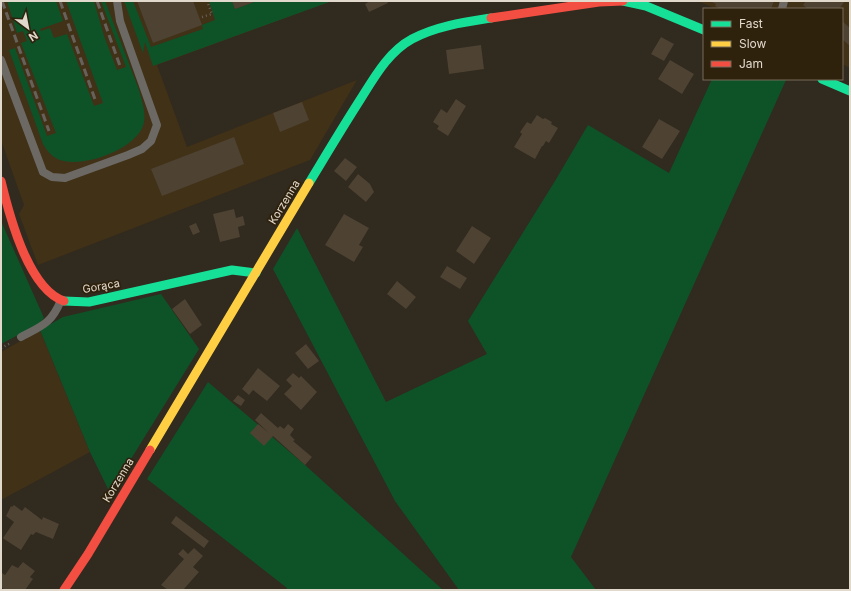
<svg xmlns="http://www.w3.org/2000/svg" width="851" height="591" viewBox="0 0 851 591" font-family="Inter,sans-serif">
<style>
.built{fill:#413117}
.green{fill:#0e5328}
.building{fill:#4e4233}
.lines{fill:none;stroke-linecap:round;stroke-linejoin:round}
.path{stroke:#67615b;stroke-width:2.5;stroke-dasharray:1 3;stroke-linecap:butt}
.lane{stroke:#6c6965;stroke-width:8}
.fast{stroke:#16e098;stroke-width:9}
.slow{stroke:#ffcf43;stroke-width:9}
.jam{stroke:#f24e42;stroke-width:9}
.rail{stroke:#66615b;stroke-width:3;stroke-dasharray:8 4;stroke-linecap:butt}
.labels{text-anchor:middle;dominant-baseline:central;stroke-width:3.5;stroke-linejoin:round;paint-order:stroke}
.street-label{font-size:11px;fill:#e2d9cd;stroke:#2f220d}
</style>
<rect width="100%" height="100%" fill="#312a1f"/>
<path class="built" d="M 1,1 L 332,1 L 157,65 L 187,147 L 357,80 L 310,160 L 38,265 L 19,214 L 24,205 L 1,140 Z
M 698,1 L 850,1 L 850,68 L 842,64 L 842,9 L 716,9 Z
M 40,330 L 90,452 L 1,500 L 1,352 Z"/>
<path class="green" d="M 7,1 L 56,1 L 63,21 L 40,29 L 41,31 L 50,28 L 54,38 L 67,34 L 94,106 L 103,103 L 66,1 L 94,1 L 104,36 L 117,70 L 126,67 L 101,1 L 105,1 L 139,90 C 142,102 147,114 143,126 C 134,150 83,168 60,160 C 52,157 47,151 43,144 L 9,50 L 15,48 L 47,136 L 56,133 L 21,43 L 27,41 L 23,31 L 17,33 Z
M 124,1 L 133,1 L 151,47 L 203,29 L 202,25 L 215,20 L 209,1 L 232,1 L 235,9 L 257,1 L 332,1 L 153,66 L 145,42 L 143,53 Z
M 712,79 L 786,80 L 571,557 L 596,590 L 459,590 L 395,501 L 273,269 L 297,228 L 386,402 L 487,354 L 468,321 L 555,181 L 588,125 L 669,173 Z
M 1,221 L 44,318 L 39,324 L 1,344 Z
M 161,294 L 199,349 L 110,493 L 90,452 L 40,330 L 63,317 Z
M 208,382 L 305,465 L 443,590 L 286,590 L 287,588 L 147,479 Z"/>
<path class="building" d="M 137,1 L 193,1 L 202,25 L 153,43 Z
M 232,1 L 257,1 L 235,9 Z
M 370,1 L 387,1 L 388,3 L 369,12 L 365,4 Z
M 710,1 L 774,1 L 771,9 L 721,9 L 715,6 L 716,4 Z
M 806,1 L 845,1 L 839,9 L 808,9 L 803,5 Z
M 842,21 L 850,28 L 850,46 L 842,39 Z
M 661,37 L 674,44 L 664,61 L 651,54 Z
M 481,45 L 484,69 L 449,74 L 446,50 Z
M 670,60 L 694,74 L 682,94 L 658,79 Z
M 456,99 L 466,106 L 448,136 L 437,129 L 439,126 L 433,122 L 441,109 L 447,113 Z
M 302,102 L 309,120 L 280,132 L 273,113 Z
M 537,115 L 543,119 L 545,118 L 552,122 L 551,124 L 558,128 L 549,143 L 546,141 L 543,146 L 542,146 L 535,159 L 514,147 L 522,134 L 520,132 L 527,122 L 531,124 Z
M 659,119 L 680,131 L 662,159 L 642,147 Z
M 234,137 L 244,164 L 162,196 L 151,169 Z
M 345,158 L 357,167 L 346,181 L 334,171 Z
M 358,174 L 370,184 L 374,192 L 366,202 L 348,187 Z
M 234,209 L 236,218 L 243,216 L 245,225 L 238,227 L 240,237 L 220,242 L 213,214 Z
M 344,214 L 369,228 L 359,245 L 363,247 L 354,262 L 325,245 Z
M 196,223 L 200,232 L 193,235 L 189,226 Z
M 472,226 L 491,238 L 474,264 L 456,251 Z
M 447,266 L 467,278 L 460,289 L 440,277 Z
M 397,281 L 416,297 L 406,309 L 387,294 Z
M 185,299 L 202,325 L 190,334 L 172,309 Z
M 306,344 L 319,361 L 308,369 L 295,353 Z
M 258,368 L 280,386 L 267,401 L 253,390 L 249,395 L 242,389 Z
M 293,373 L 299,378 L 301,376 L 317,392 L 301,410 L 284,394 L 292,386 L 286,380 Z
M 238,395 L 245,400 L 241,406 L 233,401 Z
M 261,413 L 278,428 L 280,426 L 284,429 L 288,424 L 294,429 L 290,435 L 295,440 L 293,441 L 312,457 L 305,465 L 273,436 L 264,446 L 250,433 L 258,424 L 269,433 L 255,420 Z
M 14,505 L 22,511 L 25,507 L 42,520 L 43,517 L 59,524 L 53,539 L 36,532 L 33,535 L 31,534 L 21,550 L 4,539 L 3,538 L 14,522 L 6,516 L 11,506 L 12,507 Z
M 176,516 L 209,541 L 204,548 L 171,523 Z
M 194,548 L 203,556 L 193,567 L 199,572 L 183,590 L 168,590 L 161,585 L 184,559 L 178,554 L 183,549 L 188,554 Z
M 23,562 L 35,571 L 30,577 L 33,579 L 25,590 L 5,590 L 1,587 L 2,573 L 5,575 L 12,565 L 18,568 Z"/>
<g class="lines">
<path class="path" d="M 202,17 L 212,14 L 207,1
M 1,348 L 11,343"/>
<path class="lane" d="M 782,9 L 784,1
M 1,60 L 43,172 L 52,177 L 65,178 L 128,155 L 142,149 L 151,141 L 157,125 L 120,21 L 117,1
M 21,337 C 42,326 52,323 61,300"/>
<path class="fast" d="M 623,1 L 646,6 L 704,30
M 822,79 L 850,91
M 309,183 C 326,155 342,128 360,100 C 374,78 388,52 412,39 C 436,26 465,22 491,18
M 64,301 L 89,302 L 232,270 L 256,273"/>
<path class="slow" d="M 150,450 L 309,183"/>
<path class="jam" d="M 491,18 L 599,2 L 623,1
M 1,181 C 9,214 28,289 64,301
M 64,590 L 88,554 L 150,450"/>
<path class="rail" d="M 2,1 L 49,131
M 60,1 L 96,102
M 97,1 L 120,66"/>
</g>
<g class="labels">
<g class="street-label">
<text transform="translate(284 202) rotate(-59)">Korzenna</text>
<text transform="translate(101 286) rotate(-10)">Gorąca</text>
<text transform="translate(118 480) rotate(-59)">Korzenna</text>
</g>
</g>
<rect width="851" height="591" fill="none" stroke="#e2d9cd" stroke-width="4"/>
<rect x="703" y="8" width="140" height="72" fill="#2f220d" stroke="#776b5a"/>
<rect x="711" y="21" width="20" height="6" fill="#16e098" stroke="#776b5a"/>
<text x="739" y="28" font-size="12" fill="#e2d9cd">Fast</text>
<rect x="711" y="41" width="20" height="6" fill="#ffcf43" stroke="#776b5a"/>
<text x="739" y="48" font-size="12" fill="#e2d9cd">Slow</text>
<rect x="711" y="61" width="20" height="6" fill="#f24e42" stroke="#776b5a"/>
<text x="739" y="68" font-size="12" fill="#e2d9cd">Jam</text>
<g transform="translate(28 28) rotate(148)" stroke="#2f220d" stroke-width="3" paint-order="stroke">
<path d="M0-3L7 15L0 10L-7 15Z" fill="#e2d9cd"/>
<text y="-6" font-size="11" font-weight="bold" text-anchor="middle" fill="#e2d9cd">N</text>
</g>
</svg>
